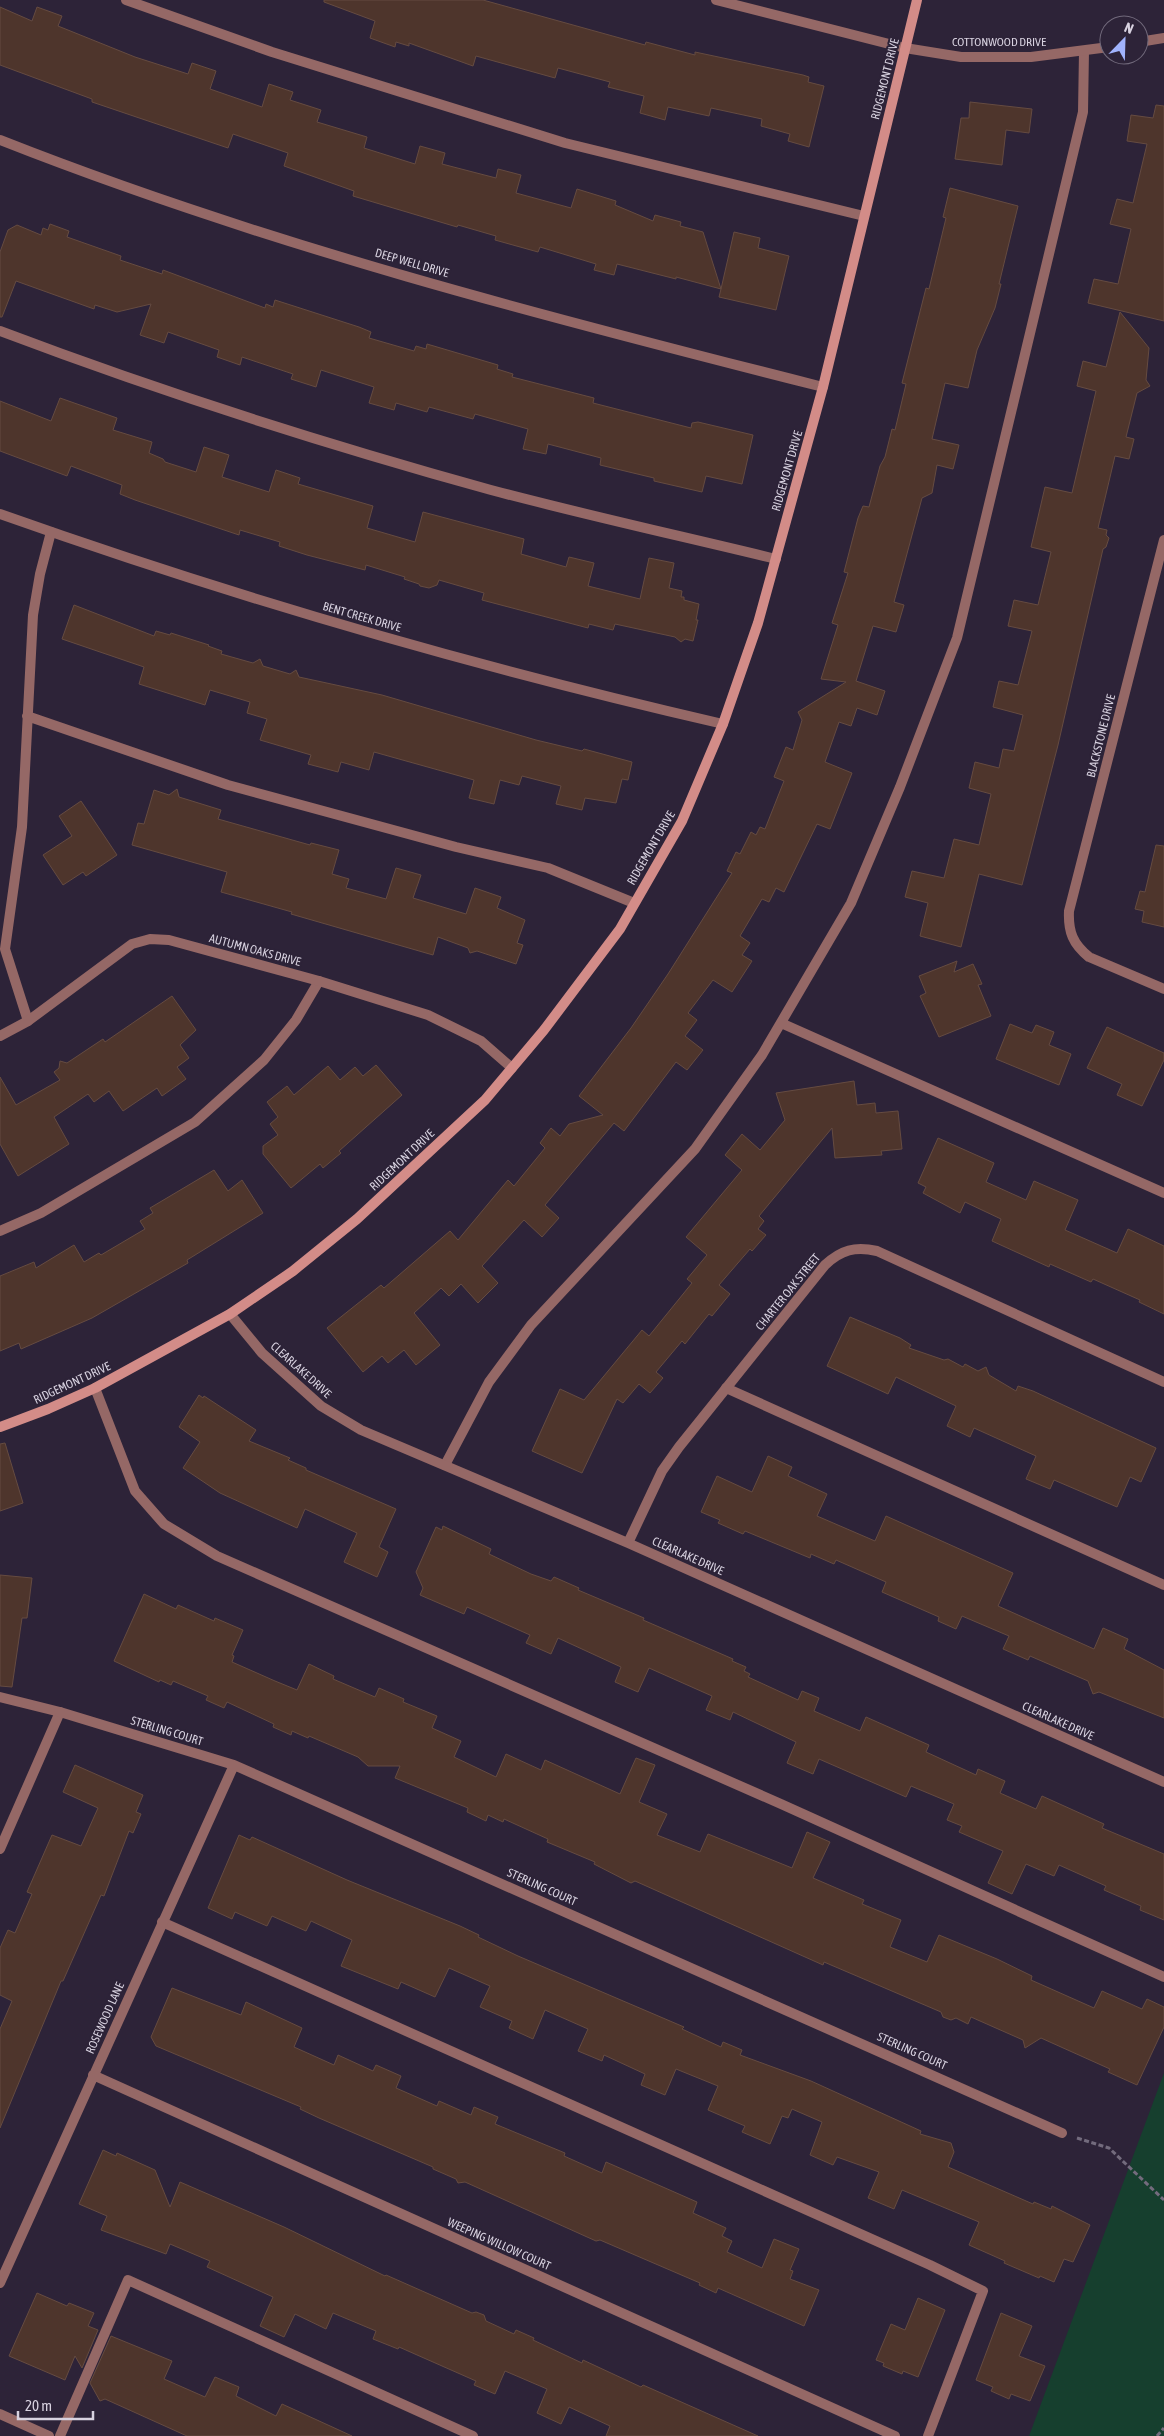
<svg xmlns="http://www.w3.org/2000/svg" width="1164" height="2436" viewBox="0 0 1164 2436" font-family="'Asap Condensed',sans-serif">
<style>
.green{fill:#163f2e}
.building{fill:#4e352c;stroke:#654b41}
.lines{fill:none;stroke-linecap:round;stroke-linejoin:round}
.path{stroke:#736b7d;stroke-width:3;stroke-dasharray:5 2.5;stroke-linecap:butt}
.lane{stroke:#956866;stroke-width:10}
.street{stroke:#956866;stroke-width:10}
.secondary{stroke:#d38c88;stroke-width:10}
.labels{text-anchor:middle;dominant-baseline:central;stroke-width:4;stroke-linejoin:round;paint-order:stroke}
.street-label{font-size:12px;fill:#d8d2e0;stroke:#2d2338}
</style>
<rect width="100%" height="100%" fill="#2d2338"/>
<path class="green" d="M 1164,2073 L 1164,2436 L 1029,2436 Z"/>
<path class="building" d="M 324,0 L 483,0 L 645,45 L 646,42 L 695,55 L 695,52 L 803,75 L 809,77 L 808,82 L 824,86 L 809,147 L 788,141 L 790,134 L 761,126 L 762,119 L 711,108 L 709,116 L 668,107 L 665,120 L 640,113 L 644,96 L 608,87 L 610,82 L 558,68 L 555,78 L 476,56 L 473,66 L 409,43 L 409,46 L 396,42 L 395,47 L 370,38 L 375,21 L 324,2 Z
M 0,7 L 32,21 L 37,7 L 62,16 L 58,26 L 135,57 L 188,74 L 192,63 L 216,71 L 210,89 L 262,107 L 269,84 L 293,92 L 290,100 L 321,110 L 317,122 L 367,137 L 364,148 L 415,164 L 420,146 L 445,153 L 442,164 L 496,178 L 498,169 L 521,175 L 516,193 L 571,208 L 577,189 L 616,201 L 615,205 L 653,221 L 655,215 L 681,222 L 680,226 L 703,232 L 721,289 L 734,232 L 760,238 L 758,248 L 789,256 L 776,310 L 719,297 L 721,289 L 676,277 L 676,279 L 617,264 L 614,275 L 594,270 L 596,264 L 540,247 L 538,252 L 495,240 L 496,236 L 458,225 L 457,227 L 353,196 L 354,191 L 284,166 L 288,153 L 233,134 L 228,148 L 92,102 L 92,99 L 0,65 Z
M 970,102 L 1032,109 L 1029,133 L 1006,130 L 1002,165 L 955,159 L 961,118 L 969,118 Z
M 1156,105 L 1164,106 L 1164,321 L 1088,303 L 1094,279 L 1118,284 L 1131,229 L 1110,224 L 1117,199 L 1133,203 L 1147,144 L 1127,141 L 1131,115 L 1153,118 Z
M 950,188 L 1018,206 L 999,284 L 1001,284 L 995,308 L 977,350 L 968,388 L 945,383 L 932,439 L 959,445 L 953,469 L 937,465 L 932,493 L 922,498 L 894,602 L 904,605 L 896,632 L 873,626 L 856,681 L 885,691 L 877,715 L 857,708 L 851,726 L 839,722 L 825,762 L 852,773 L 830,829 L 817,824 L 784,892 L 776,888 L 769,902 L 762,899 L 740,936 L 750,943 L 742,955 L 752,961 L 732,992 L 713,980 L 688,1013 L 697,1020 L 685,1036 L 703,1050 L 687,1070 L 676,1062 L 624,1131 L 614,1123 L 545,1205 L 559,1218 L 542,1237 L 524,1220 L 482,1266 L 498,1283 L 478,1303 L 461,1284 L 449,1296 L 441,1288 L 414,1313 L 440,1345 L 416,1365 L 404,1350 L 388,1363 L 382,1356 L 363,1372 L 327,1328 L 381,1285 L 384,1288 L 450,1231 L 458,1240 L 508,1180 L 514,1186 L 545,1148 L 540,1143 L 551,1128 L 560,1136 L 569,1124 L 603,1115 L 579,1096 L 631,1028 L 668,974 L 732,873 L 727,871 L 736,852 L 740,854 L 751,832 L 756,835 L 760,827 L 765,829 L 784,781 L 774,777 L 786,747 L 793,750 L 802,720 L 798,712 L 846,682 L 821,679 L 838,625 L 832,623 L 848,573 L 844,572 L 858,518 L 863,506 L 869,507 L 880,466 L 885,457 L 892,429 L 895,430 L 906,384 L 902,383 L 926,288 L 929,289 L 946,218 L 943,217 Z
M 50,224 L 69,231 L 67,237 L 121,256 L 120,260 L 162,274 L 163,270 L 265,308 L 266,304 L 273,307 L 275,300 L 359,327 L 371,332 L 369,338 L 414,351 L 416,346 L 426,349 L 427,344 L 498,365 L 497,369 L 513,374 L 512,377 L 594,398 L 593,403 L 691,428 L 692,423 L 698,422 L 753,435 L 742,484 L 706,476 L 702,492 L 654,481 L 654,478 L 600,465 L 601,458 L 548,444 L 546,454 L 523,449 L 528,429 L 475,414 L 473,419 L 429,407 L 427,412 L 396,403 L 394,410 L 369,403 L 374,387 L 321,370 L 316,387 L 291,379 L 293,374 L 242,357 L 240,365 L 217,357 L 219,350 L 168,332 L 164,343 L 140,335 L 151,304 L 117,312 L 95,305 L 94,309 L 16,281 L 2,317 L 0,317 L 0,252 L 8,230 L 17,225 L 41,235 L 43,228 L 48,230 Z
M 1120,312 L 1149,348 L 1146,380 L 1150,386 L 1137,393 L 1126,437 L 1134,439 L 1129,459 L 1115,456 L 1098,528 L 1107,530 L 1106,535 L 1109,538 L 1106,547 L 1103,549 L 1058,745 L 1022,885 L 979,874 L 961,947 L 920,936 L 928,903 L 905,897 L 912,871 L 944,878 L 954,839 L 979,845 L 991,794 L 969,788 L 975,762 L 999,768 L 1003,749 L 1014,751 L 1023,715 L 993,707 L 999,681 L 1018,685 L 1032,631 L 1008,626 L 1014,600 L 1038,605 L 1051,552 L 1031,547 L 1045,487 L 1072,493 L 1096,391 L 1077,386 L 1083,361 L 1106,367 Z
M 60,398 L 117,418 L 113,430 L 152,442 L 149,453 L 163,459 L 165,462 L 196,472 L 204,447 L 229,455 L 222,477 L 269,492 L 276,470 L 300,478 L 298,484 L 373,506 L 367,528 L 415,542 L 423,512 L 524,539 L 521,554 L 566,567 L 569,557 L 594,563 L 588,586 L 640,599 L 649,558 L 674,563 L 669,588 L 682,591 L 681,597 L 684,597 L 684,600 L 699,604 L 696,620 L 698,620 L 693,641 L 685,639 L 681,642 L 675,637 L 615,624 L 613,630 L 589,624 L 588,628 L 482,600 L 484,593 L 439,580 L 437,585 L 429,588 L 420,586 L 419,584 L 404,579 L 405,577 L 366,565 L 365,570 L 307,555 L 279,546 L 280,542 L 240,530 L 239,535 L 135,500 L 120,494 L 122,485 L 71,466 L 67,476 L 0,451 L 0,401 L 51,421 Z
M 74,605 L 154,636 L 156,631 L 170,635 L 171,633 L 209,645 L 208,646 L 222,651 L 221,654 L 253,663 L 260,659 L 263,666 L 290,674 L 296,670 L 299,677 L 382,695 L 536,740 L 582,751 L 584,749 L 632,762 L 628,780 L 622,779 L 616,803 L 585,798 L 582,810 L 556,804 L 561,786 L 522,776 L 519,785 L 500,780 L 494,804 L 469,798 L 474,780 L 374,752 L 369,770 L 341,762 L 338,772 L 308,764 L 311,755 L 260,740 L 267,719 L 247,713 L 250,702 L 210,690 L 205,705 L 139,684 L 144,667 L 62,639 Z
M 177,789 L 179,797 L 221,810 L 218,819 L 310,845 L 311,843 L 339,850 L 332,874 L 349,879 L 346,888 L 386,899 L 396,868 L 421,875 L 413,898 L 466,914 L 475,888 L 501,897 L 497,908 L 525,920 L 517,943 L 523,945 L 516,964 L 477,951 L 470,953 L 468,948 L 438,937 L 433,955 L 291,914 L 292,912 L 221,892 L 227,872 L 132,845 L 138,823 L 144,824 L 154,790 L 169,795 Z
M 81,801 L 117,855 L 86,876 L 83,872 L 63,885 L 43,855 L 72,836 L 59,816 Z
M 1156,845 L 1164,846 L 1164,927 L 1142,922 L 1144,911 L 1135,909 L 1140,891 L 1145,892 Z
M 957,961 L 954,972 L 973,964 L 982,984 L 978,985 L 991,1016 L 939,1037 L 920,996 L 926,993 L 919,976 Z
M 172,996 L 196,1030 L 180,1045 L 189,1058 L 177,1067 L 186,1079 L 162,1096 L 157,1088 L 123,1111 L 109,1091 L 94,1102 L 88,1094 L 54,1117 L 69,1144 L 18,1176 L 0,1144 L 0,1077 L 16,1105 L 60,1080 L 54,1072 L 59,1068 L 60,1061 L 67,1063 L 103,1039 L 105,1042 Z
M 1010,1024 L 1032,1033 L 1036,1025 L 1054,1032 L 1049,1045 L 1071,1054 L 1059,1085 L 996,1059 Z
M 1107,1027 L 1164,1053 L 1164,1060 L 1142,1106 L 1117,1095 L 1122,1084 L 1087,1068 Z
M 376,1065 L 402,1095 L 339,1151 L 341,1153 L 323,1168 L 320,1164 L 291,1188 L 263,1154 L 263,1146 L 278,1135 L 270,1124 L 278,1117 L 267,1102 L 287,1086 L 294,1095 L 328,1066 L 340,1080 L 355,1067 L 363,1076 Z
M 854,1081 L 857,1105 L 875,1103 L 876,1113 L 898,1111 L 902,1149 L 881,1151 L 882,1155 L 835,1158 L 832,1128 L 759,1216 L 764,1221 L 758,1229 L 766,1235 L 752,1251 L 750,1249 L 719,1285 L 730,1294 L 712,1316 L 709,1314 L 685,1344 L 682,1341 L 656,1372 L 663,1378 L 650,1393 L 639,1384 L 623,1403 L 617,1399 L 582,1473 L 532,1451 L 560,1389 L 584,1400 L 642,1330 L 649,1336 L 692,1283 L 687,1279 L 707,1255 L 686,1237 L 742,1170 L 725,1155 L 742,1134 L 760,1150 L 785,1120 L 776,1093 Z
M 938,1138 L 994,1163 L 986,1182 L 1026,1200 L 1034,1181 L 1078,1200 L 1065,1230 L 1117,1253 L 1128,1229 L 1164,1246 L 1164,1314 L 1139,1302 L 1140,1300 L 1093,1279 L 1091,1282 L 1050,1264 L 1049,1267 L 992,1241 L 1001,1219 L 965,1202 L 960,1213 L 923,1193 L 926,1187 L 918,1183 Z
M 214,1170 L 228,1191 L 242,1180 L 263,1213 L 187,1260 L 188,1263 L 92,1318 L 21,1349 L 19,1343 L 0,1351 L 0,1276 L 34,1262 L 36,1268 L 74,1245 L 84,1262 L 99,1253 L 101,1255 L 145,1229 L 140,1221 L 153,1213 L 150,1208 Z
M 850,1317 L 900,1338 L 911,1345 L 909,1348 L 944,1360 L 948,1359 L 963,1367 L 965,1364 L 978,1371 L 986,1367 L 989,1375 L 1016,1391 L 1018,1386 L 1033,1391 L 1156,1448 L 1141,1482 L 1130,1477 L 1117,1507 L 1054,1480 L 1050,1489 L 1026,1479 L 1036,1456 L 974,1428 L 970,1437 L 947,1426 L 956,1406 L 896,1377 L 888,1394 L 827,1366 Z
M 199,1395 L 203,1398 L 204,1396 L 256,1430 L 249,1441 L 290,1458 L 288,1460 L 306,1468 L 306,1470 L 396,1509 L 379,1547 L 388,1552 L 377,1577 L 344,1562 L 357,1533 L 305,1509 L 297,1528 L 220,1493 L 183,1468 L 200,1442 L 179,1427 Z
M 5,1443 L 23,1503 L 0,1511 L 0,1444 Z
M 768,1456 L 792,1467 L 788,1476 L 827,1494 L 817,1516 L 875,1541 L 886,1516 L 1013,1573 L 998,1606 L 1094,1649 L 1103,1628 L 1128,1639 L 1124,1649 L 1164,1670 L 1164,1718 L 1099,1692 L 1093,1694 L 1088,1681 L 1030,1656 L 1028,1660 L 1003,1649 L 1009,1636 L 962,1616 L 956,1629 L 938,1621 L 939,1617 L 882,1592 L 886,1582 L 836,1560 L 834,1564 L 811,1554 L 810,1558 L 745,1531 L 743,1534 L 718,1523 L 720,1520 L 701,1512 L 717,1476 L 752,1492 Z
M 443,1526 L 491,1549 L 489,1554 L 531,1574 L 551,1581 L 554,1577 L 579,1588 L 578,1590 L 644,1618 L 643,1620 L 733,1659 L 732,1661 L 746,1667 L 744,1671 L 750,1674 L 748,1677 L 798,1700 L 802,1691 L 819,1698 L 814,1711 L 860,1731 L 866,1717 L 929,1745 L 926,1752 L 976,1775 L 978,1769 L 1005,1781 L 1000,1793 L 1036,1809 L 1042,1796 L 1104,1824 L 1102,1828 L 1164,1854 L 1164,1920 L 1140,1910 L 1141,1906 L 1104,1890 L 1106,1886 L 1059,1865 L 1054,1876 L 1026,1864 L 1012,1894 L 988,1883 L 1003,1851 L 959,1832 L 962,1826 L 947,1820 L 954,1804 L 911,1786 L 906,1797 L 819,1759 L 813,1774 L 787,1763 L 796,1742 L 733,1712 L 730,1720 L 706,1710 L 712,1696 L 649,1668 L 638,1692 L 615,1682 L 621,1667 L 558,1638 L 551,1654 L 526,1643 L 530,1635 L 467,1607 L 464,1614 L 420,1595 L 423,1588 L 416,1572 L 436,1527 L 442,1530 Z
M 0,1575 L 32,1578 L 27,1618 L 22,1618 L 12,1687 L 0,1686 Z
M 144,1594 L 176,1609 L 178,1605 L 214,1621 L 215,1618 L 243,1630 L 232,1655 L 234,1656 L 232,1662 L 275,1681 L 297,1690 L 309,1664 L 334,1676 L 333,1679 L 375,1697 L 379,1688 L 404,1699 L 403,1702 L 437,1716 L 432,1728 L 461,1741 L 454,1757 L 496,1777 L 506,1754 L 541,1770 L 545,1760 L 620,1794 L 636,1758 L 655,1765 L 639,1802 L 667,1814 L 657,1835 L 700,1852 L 708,1834 L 792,1868 L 807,1832 L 830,1842 L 813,1878 L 864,1900 L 862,1904 L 901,1920 L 890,1947 L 927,1962 L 939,1935 L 997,1959 L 1032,1976 L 1031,1980 L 1094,2008 L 1102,1991 L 1142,2009 L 1147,1999 L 1164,2007 L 1164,2027 L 1137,2085 L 1108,2072 L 1110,2069 L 1041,2038 L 1025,2048 L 1023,2040 L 971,2017 L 968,2024 L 956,2018 L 951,2020 L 943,2017 L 941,2012 L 824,1962 L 823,1965 L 635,1881 L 631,1883 L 594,1864 L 595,1862 L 547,1842 L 548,1839 L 504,1819 L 503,1822 L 488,1815 L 486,1821 L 467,1812 L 468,1808 L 395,1778 L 400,1766 L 368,1766 L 358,1757 L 309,1736 L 308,1738 L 292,1731 L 291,1735 L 273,1727 L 274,1724 L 227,1702 L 224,1708 L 206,1700 L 208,1696 L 173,1681 L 171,1685 L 160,1680 L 159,1682 L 114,1661 Z
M 75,1765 L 143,1795 L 136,1812 L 141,1814 L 133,1833 L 129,1831 L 104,1896 L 101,1895 L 63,1981 L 61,1981 L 0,2128 L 0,2029 L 12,2001 L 0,1995 L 0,1948 L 8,1930 L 15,1933 L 32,1894 L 27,1892 L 52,1835 L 81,1846 L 98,1808 L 63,1792 Z
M 239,1835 L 250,1840 L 252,1837 L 347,1880 L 460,1926 L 479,1935 L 478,1937 L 518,1956 L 684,2027 L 682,2029 L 721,2047 L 723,2042 L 742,2050 L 740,2055 L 811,2081 L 921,2131 L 920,2134 L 951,2143 L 954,2152 L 948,2167 L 1033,2204 L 1034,2202 L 1051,2209 L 1052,2206 L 1090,2225 L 1073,2262 L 1064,2259 L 1054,2282 L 1040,2276 L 1039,2278 L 1004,2263 L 1005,2261 L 969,2245 L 979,2222 L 902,2190 L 894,2209 L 868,2198 L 879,2172 L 837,2157 L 833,2165 L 810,2155 L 822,2122 L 792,2109 L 788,2118 L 782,2116 L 770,2144 L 742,2132 L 745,2126 L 708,2110 L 718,2086 L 676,2069 L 665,2095 L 641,2085 L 645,2074 L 604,2055 L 602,2061 L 578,2051 L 588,2029 L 545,2010 L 533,2039 L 509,2028 L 512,2021 L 480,2007 L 490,1986 L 449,1968 L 435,1997 L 401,1982 L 398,1989 L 341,1966 L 352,1940 L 311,1921 L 306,1931 L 272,1916 L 267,1926 L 235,1912 L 232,1919 L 208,1908 Z
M 172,1988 L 241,2015 L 246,2002 L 302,2028 L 294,2047 L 334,2065 L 338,2055 L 373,2071 L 376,2065 L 401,2076 L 396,2088 L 437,2106 L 439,2101 L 471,2115 L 474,2107 L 498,2117 L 495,2124 L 565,2153 L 564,2156 L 602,2173 L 606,2162 L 697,2202 L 693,2213 L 726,2228 L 722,2236 L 732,2241 L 727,2252 L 762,2268 L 774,2239 L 799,2249 L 790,2270 L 793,2271 L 790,2279 L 819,2290 L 804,2326 L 718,2288 L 716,2293 L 699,2285 L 700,2283 L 600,2240 L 596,2241 L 465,2182 L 458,2183 L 456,2179 L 433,2169 L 433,2167 L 319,2118 L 300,2109 L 301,2107 L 156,2046 L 151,2037 Z
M 103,2150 L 116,2156 L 117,2153 L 155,2170 L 170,2207 L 180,2182 L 284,2227 L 385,2276 L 386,2275 L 472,2313 L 476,2312 L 484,2315 L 486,2321 L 514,2334 L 516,2330 L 534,2338 L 533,2340 L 582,2363 L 583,2360 L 641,2387 L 643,2385 L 758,2436 L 606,2436 L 610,2426 L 569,2407 L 561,2424 L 537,2413 L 547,2389 L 505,2371 L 495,2394 L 474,2385 L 476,2381 L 399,2347 L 398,2349 L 373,2339 L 376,2331 L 333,2313 L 326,2329 L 295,2314 L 284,2337 L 260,2326 L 273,2297 L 207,2267 L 210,2261 L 170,2244 L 166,2254 L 101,2230 L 107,2216 L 79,2204 Z
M 37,2293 L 67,2306 L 69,2303 L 94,2313 L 88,2326 L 98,2330 L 82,2368 L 75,2356 L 65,2380 L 9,2356 Z
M 918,2298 L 945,2310 L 918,2377 L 903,2371 L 902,2374 L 883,2366 L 884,2363 L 876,2360 L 891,2324 L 905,2330 Z
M 1001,2313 L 1032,2326 L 1019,2356 L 1045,2366 L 1030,2401 L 1011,2394 L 1009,2399 L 991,2391 L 993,2387 L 976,2380 Z
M 111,2336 L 172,2361 L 164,2379 L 205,2397 L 215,2377 L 239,2387 L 236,2396 L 276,2416 L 282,2404 L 352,2436 L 187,2436 L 105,2399 L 100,2401 L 90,2383 Z"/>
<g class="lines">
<path class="path" d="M 1077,2138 L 1109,2148 L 1164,2200
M 1157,2436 L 1164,2428"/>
<path class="lane" d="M 126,0 L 272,52 L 565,143 L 864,216
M 0,331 C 161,392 325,444 491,490 C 585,515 681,536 776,559
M 27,716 L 228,785 L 456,847 L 548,868 L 634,903
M 28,1021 L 5,949 L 22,827 L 33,615 L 40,574 L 51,532
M 781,1023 L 1164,1193
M 0,1231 L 41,1213 L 195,1122 L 264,1060 L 296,1020 L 319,981
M 95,1388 L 135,1491 L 164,1524 L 217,1556 L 781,1804 L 1164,1977
M 726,1388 L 1164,1585
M 445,1465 L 489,1382 L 531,1325 L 695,1149 L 762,1055 L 851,903 L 900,787 L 957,638 L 1083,112 L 1084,51
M 0,1849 L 60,1712
M 162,1922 L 930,2265 L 983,2291 L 928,2436
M 60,2436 L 128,2280 L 473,2436"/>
<path class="street" d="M 716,0 L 905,48 L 961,57 L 1031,57 L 1109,47
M 1139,42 L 1164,38
M 0,140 C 266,245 546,317 823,387
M 0,514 C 237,598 479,668 723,724
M 1164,540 L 1069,911 C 1068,932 1073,944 1089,957 L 1164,989
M 0,1036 L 28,1021 L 132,944 L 150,939 L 169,940 L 319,981 L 428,1015 L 481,1041 L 512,1068
M 230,1314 L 262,1353 L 321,1406 L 361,1430 L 628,1543 L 1164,1782
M 628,1543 L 662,1471 L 679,1447 L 825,1265 C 841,1250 855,1246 877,1251 L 1164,1382
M 0,1697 L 60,1712 L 234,1765 L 1062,2133
M 93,2075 L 895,2436
M 0,2283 L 234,1765
M 0,2414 L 49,2436"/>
<path class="secondary" d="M 0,1427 L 48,1409 L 95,1388 L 230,1314 L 293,1271 L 357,1219 L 485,1100 L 544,1030 L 620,929 L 682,821 L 723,724 L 758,623 L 823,387 L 917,0"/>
</g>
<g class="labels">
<g class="street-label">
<text x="999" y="42">COTTONWOOD DRIVE</text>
<text transform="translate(885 79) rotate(-76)">RIDGEMONT DRIVE</text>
<text transform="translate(412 263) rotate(16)">DEEP WELL DRIVE</text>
<text transform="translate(787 471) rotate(-74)">RIDGEMONT DRIVE</text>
<text transform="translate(362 617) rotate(16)">BENT CREEK DRIVE</text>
<text transform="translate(1101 736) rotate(-76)">BLACKSTONE DRIVE</text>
<text transform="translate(651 848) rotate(-60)">RIDGEMONT DRIVE</text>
<text transform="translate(255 950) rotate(15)">AUTUMN OAKS DRIVE</text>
<text transform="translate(402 1160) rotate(-43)">RIDGEMONT DRIVE</text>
<text transform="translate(788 1292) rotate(-51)">CHARTER OAK STREET</text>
<text transform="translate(301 1370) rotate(42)">CLEARLAKE DRIVE</text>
<text transform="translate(72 1383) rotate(-25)">RIDGEMONT DRIVE</text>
<text transform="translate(688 1556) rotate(24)">CLEARLAKE DRIVE</text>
<text transform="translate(1058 1721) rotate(24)">CLEARLAKE DRIVE</text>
<text transform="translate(167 1731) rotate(17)">STERLING COURT</text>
<text transform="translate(542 1887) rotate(24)">STERLING COURT</text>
<text transform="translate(105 2018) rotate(-66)">ROSEWOOD LANE</text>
<text transform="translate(912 2051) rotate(24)">STERLING COURT</text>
<text transform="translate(499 2244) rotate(24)">WEEPING WILLOW COURT</text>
</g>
</g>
<g transform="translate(1124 40) rotate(23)"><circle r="24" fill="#2d2338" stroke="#71697b"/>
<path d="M0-4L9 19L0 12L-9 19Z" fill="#a1b3fd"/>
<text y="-8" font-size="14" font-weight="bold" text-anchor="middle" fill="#d8d2e0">N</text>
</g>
<path d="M18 2411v8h75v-8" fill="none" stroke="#d8d2e0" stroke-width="2.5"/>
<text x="25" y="2411" font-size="15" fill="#d8d2e0" stroke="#2d2338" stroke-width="4" paint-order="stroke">20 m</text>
</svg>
